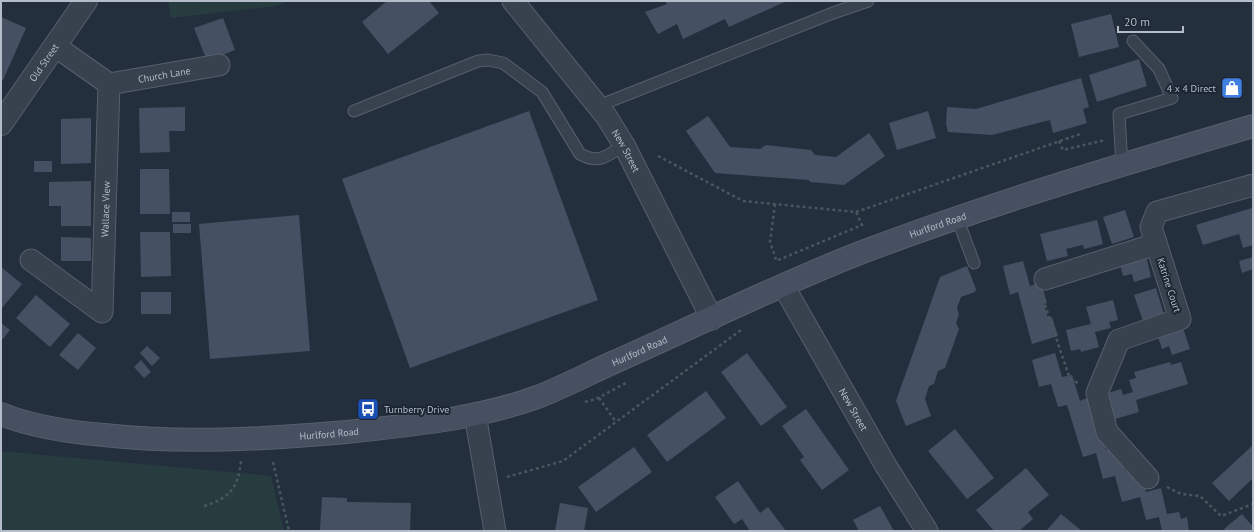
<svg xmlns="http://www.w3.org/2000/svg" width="1254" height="532" viewBox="0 0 1254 532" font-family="'PT Sans',sans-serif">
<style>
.green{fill:#263c3f}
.building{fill:#455162}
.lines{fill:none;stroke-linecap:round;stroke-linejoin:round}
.service-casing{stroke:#565f6c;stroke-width:13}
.minor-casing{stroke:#565f6c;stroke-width:23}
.tertiary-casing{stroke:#565f6c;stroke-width:24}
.secondary-casing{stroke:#565f6c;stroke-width:24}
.path{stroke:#44595c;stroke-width:2.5;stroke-dasharray:3 3;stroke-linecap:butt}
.service{stroke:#38414e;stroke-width:11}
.minor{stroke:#38414e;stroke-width:21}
.tertiary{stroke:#38414e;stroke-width:22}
.secondary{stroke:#465061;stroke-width:22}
.labels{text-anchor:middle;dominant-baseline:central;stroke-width:4;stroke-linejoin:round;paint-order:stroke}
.street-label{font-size:10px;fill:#b4bcc9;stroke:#1d2633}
.poi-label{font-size:10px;fill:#b4bcc9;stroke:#1d2633;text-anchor:end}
</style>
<rect width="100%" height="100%" fill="#242f3e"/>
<path class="green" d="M 168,1 L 289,1 L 276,6 L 171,18 Z
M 1,451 L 271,476 L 284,531 L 1,531 Z"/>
<path class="building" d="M 387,1 L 429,1 L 439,13 L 388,54 L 362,22 Z
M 665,1 L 787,1 L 729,27 L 725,19 L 683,39 L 677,24 L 658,34 L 645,12 L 667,4 Z
M 1111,14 L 1119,47 L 1079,57 L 1071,24 Z
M 1,17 L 26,28 L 3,80 L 1,79 Z
M 223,18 L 235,50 L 207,61 L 194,28 Z
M 1139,59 L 1147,86 L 1097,102 L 1089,75 Z
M 1081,78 L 1089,107 L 1083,109 L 1087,123 L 1053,133 L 1050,120 L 992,135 L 948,132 L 946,124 L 947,107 L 976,109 Z
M 185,107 L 185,131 L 169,131 L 170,152 L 140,153 L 139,108 Z
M 529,111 L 598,300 L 410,368 L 342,179 Z
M 928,111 L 936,138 L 897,150 L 889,123 Z
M 708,116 L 730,147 L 760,149 L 766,145 L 811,150 L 815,155 L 836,157 L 869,133 L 885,156 L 844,185 L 810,182 L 809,180 L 715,173 L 686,131 Z
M 91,118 L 91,163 L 61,164 L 61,119 Z
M 34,161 L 52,161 L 52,172 L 34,172 Z
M 140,169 L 169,169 L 170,214 L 140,214 Z
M 91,181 L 91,226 L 61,226 L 61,206 L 49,206 L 49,182 Z
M 1252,208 L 1253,245 L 1243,248 L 1239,234 L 1203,245 L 1196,225 Z
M 1125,210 L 1134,237 L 1112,244 L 1103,217 Z
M 172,212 L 190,212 L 190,222 L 172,222 Z
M 299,215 L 310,351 L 210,359 L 199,224 Z
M 1097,220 L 1103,244 L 1084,249 L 1083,245 L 1066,249 L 1068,256 L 1047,261 L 1040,234 Z
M 173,224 L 191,224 L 191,233 L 173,233 Z
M 140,232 L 170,232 L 171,276 L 141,277 Z
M 61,237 L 91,238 L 91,261 L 61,261 Z
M 1145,251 L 1151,277 L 1134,282 L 1132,274 L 1123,276 L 1118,257 Z
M 1253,257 L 1253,269 L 1242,273 L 1239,261 Z
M 1023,261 L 1030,286 L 1041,282 L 1047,303 L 1044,304 L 1048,318 L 1052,317 L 1058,336 L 1032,344 L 1018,292 L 1010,295 L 1003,266 Z
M 967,266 L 976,289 L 975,292 L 961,297 L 957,308 L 959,314 L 956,323 L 959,329 L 945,368 L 938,371 L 934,384 L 929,386 L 925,399 L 931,416 L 906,426 L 896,401 L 940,277 Z
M 1,267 L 22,284 L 2,308 L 1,307 Z
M 1156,288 L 1164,314 L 1143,321 L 1134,295 Z
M 141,292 L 171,292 L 171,314 L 141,314 Z
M 36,295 L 70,324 L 50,347 L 16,318 Z
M 1113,300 L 1118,320 L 1109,322 L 1111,328 L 1095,332 L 1099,347 L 1081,352 L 1080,349 L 1071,351 L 1066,330 L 1091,324 L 1086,307 Z
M 1181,322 L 1190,349 L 1172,355 L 1169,346 L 1162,349 L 1156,331 Z
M 1,323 L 10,330 L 1,341 Z
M 78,333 L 96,348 L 78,370 L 59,355 Z
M 147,346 L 160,358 L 152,366 L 140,353 Z
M 747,353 L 787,407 L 761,426 L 721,372 Z
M 1055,353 L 1062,377 L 1072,375 L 1080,401 L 1087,398 L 1098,433 L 1101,432 L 1106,450 L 1118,447 L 1125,471 L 1139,467 L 1146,492 L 1161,488 L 1167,514 L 1179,512 L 1181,519 L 1187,517 L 1189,531 L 1162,531 L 1159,517 L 1146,520 L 1140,497 L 1122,502 L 1115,476 L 1103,479 L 1096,453 L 1083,457 L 1067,405 L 1058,407 L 1051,384 L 1039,387 L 1032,360 Z
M 141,360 L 151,372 L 144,378 L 134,367 Z
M 1170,362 L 1171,365 L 1181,362 L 1188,384 L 1136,400 L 1139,412 L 1112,420 L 1105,394 L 1121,389 L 1123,395 L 1133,392 L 1129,380 L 1136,378 L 1134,372 Z
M 706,391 L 726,418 L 667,462 L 647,435 Z
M 806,409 L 849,470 L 822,490 L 800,460 L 804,457 L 782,426 Z
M 955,429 L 994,478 L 967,499 L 928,451 Z
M 1253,445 L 1253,478 L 1229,501 L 1212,483 Z
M 634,447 L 652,472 L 596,512 L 578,487 Z
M 1026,468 L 1049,495 L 1028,512 L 1033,519 L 1019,531 L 994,531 L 976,510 Z
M 738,481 L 760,513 L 768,507 L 786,531 L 750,531 L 742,519 L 734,524 L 715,497 Z
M 322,497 L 347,498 L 347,502 L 411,503 L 410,531 L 320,530 Z
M 560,503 L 588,508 L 584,531 L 555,531 Z
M 880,506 L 894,531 L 859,531 L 853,520 Z
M 1061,514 L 1082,531 L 1046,531 Z
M 1242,514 L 1253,527 L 1253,531 L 1226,531 L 1224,529 Z"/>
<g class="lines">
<g class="service-casing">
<path id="service" d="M 598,106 L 833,13 L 868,1
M 354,111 L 478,61 L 488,60 L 503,63 L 542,92 L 580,154 C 600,165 608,155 624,145
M 1122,166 L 1119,114 L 1172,98 L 1159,69 L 1133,41
M 957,218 L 974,263"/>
</g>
<g class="minor-casing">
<g id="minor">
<path id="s1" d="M 513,1 L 606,116 L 624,145 L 712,319"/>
<path id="s2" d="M 109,84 L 219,65"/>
<path id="s3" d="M 31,260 L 102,312 L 109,84 L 55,46"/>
<path d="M 1045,279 L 1156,244"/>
<path id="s4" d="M 783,285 L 886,466 L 927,531"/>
<path d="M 475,414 L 495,531"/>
<path d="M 1148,478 L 1107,432 L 1097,393 L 1119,340 L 1180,319 L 1151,227 L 1157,212 L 1253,185"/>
</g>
</g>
<g class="tertiary-casing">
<g id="tertiary">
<path id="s5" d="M 1,124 L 86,1"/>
</g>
</g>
<g class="secondary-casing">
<g id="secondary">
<path id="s6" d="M 1,414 C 33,427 69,432 104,435 C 184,444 266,439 347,432 C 411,425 479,419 540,396 C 565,386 588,374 612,363 C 696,326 779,284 865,251 C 992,203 1123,164 1253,126"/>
</g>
</g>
<path class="path" d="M 1059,141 L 1063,150 L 1105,140
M 658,156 L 743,201 L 856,212 L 862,225 L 776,261
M 775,204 L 770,242 L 777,262
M 856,212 L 1083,133
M 1043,299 L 1070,379 L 1078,383
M 599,398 L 616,422
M 585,402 L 596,399 L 626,383
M 273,462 L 289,531
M 507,477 L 563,461 L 741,330
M 1167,487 L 1181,494 L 1200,496 L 1221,516 L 1253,504
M 204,506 C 230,498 238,488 241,461"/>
<use href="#service" class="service"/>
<use href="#minor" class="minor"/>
<use href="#tertiary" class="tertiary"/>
<use href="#secondary" class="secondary"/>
</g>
<defs>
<g id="shop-square" transform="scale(1.15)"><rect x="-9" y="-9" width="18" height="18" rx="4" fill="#3f7fe0" stroke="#1d2633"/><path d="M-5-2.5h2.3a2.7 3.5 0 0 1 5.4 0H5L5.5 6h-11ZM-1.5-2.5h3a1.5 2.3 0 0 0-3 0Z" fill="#fff"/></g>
<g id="bus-square" transform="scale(1.15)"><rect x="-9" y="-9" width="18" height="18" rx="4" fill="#1a4fb4" stroke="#1d2633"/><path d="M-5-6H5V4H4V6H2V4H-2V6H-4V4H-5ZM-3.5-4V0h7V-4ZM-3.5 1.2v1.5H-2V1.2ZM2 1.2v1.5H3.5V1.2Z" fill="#fff"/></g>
</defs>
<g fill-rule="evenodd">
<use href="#shop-square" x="1232" y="88"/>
<use href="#bus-square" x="368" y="409"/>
</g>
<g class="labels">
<g class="street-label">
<text stroke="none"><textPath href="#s5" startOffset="75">Old Street</textPath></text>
<text stroke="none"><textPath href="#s2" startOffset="56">Church Lane</textPath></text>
<text stroke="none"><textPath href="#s1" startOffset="188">New Street</textPath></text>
<text stroke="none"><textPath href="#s3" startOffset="191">Wallace View</textPath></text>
<text stroke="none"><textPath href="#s6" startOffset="979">Hurlford Road</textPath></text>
<text transform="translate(1169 285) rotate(72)">Katrine Court</text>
<text stroke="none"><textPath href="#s6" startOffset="655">Hurlford Road</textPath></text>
<text stroke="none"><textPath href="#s4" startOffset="143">New Street</textPath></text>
<text stroke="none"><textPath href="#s6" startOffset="331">Hurlford Road</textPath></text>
</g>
<g class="poi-label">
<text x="1216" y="88">4 x 4 Direct</text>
<text x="384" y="409" text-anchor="start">Turnberry Drive</text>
</g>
</g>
<rect width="1254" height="532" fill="none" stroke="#b4bcc9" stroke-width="4"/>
<path d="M1118 26v6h65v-6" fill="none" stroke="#b4bcc9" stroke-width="2"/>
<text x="1124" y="26" font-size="12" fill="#b4bcc9" stroke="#1d2633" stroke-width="3" paint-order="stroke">20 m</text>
</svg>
